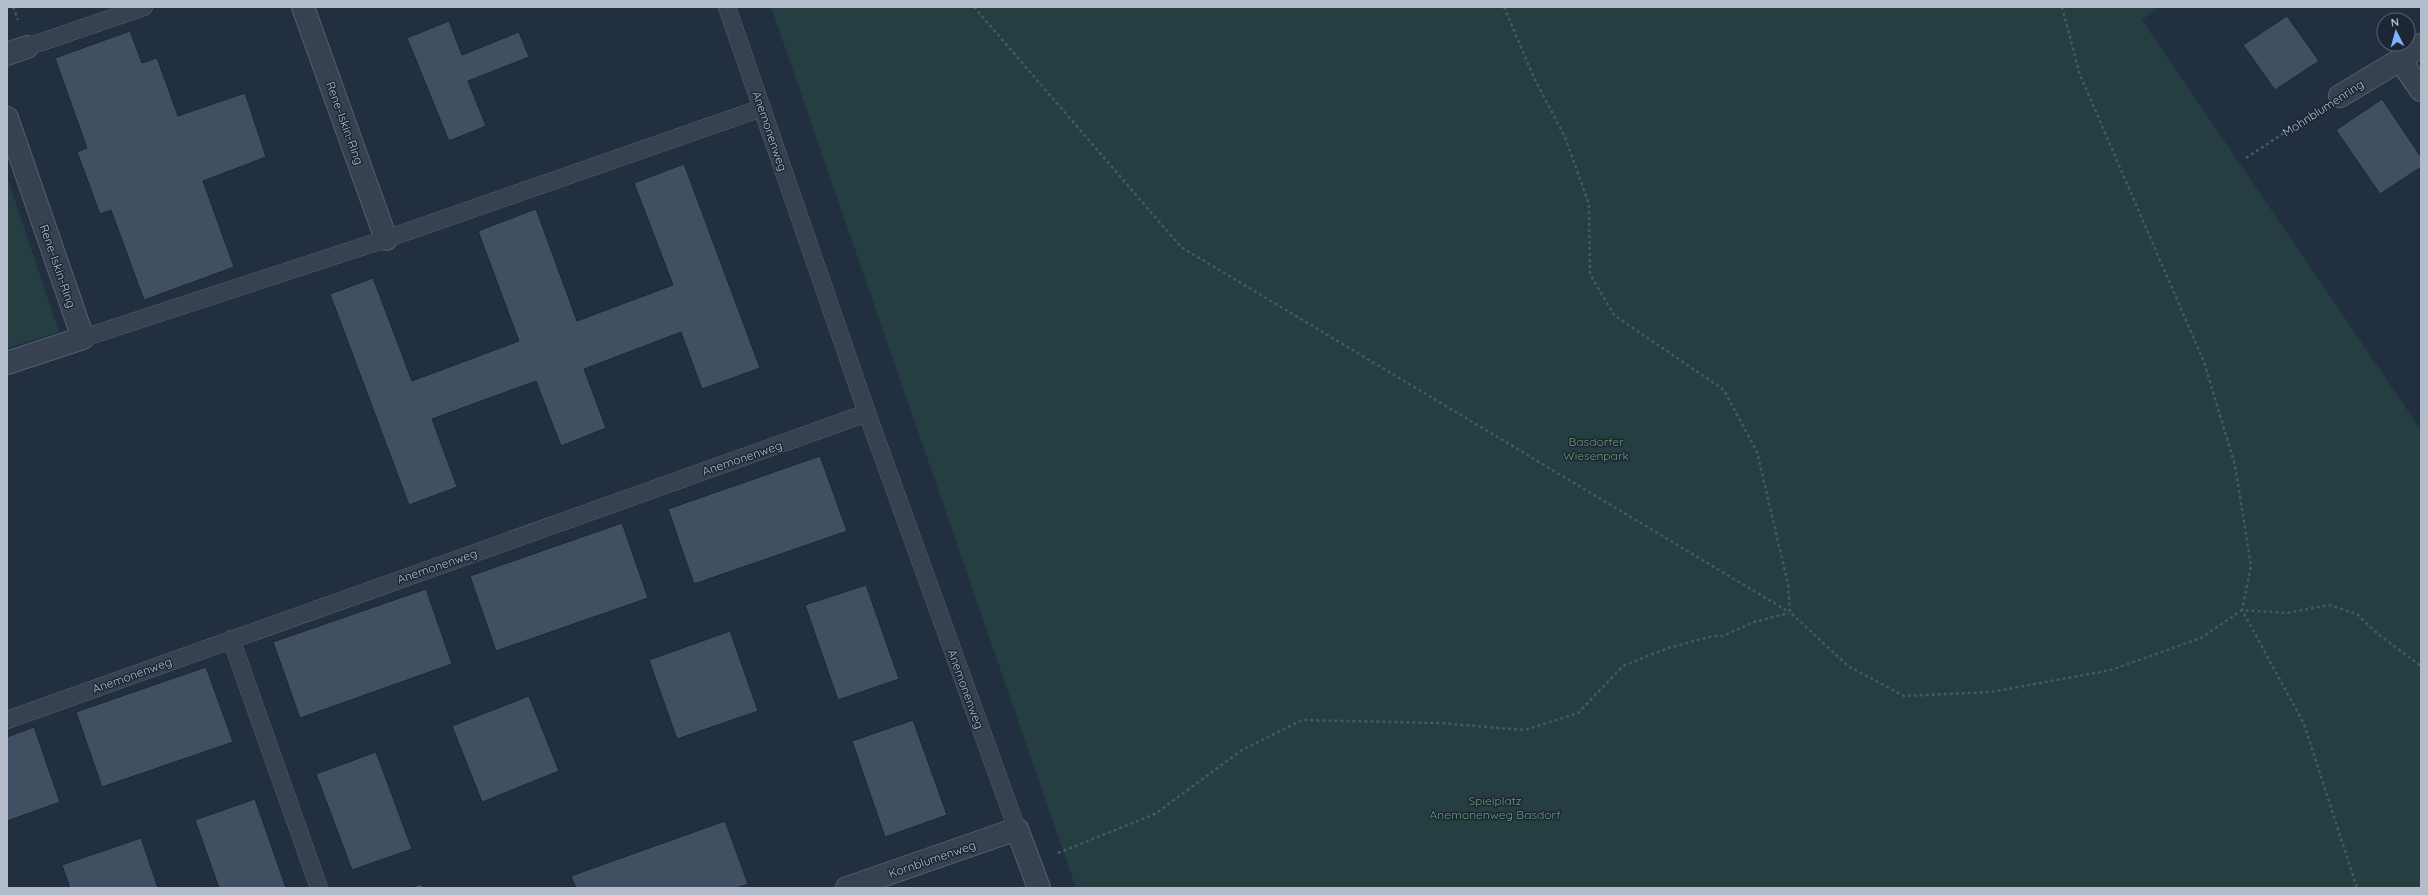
<svg xmlns="http://www.w3.org/2000/svg" width="2428" height="895" viewBox="0 0 2428 895" font-family="Quicksand,sans-serif">
<style>
.green{fill:#243e41}
.building{fill:#414f62;stroke:#1e2837}
.lines{fill:none;stroke-linecap:round;stroke-linejoin:round}
.lane-casing{stroke:#555f6e;stroke-width:18}
.street-casing{stroke:#555f6e;stroke-width:24}
.path{stroke:#425b5e;stroke-width:2.5;stroke-dasharray:3 3;stroke-linecap:butt}
.lane{stroke:#374150;stroke-width:17}
.street{stroke:#374150;stroke-width:22}
.labels{text-anchor:middle;dominant-baseline:central;stroke-width:3;stroke-linejoin:round;paint-order:stroke}
.street-label{font-size:12px;fill:#b3bccb;stroke:#1c2635}
.park-label{font-size:12px;fill:#689e74;stroke:#1c2635}
</style>
<rect width="100%" height="100%" fill="#222f40"/>
<path class="green" d="M 771,7 L 2159,7 L 2142,20 L 2421,430 L 2421,888 L 1076,888 Z
M 7,177 L 59,332 L 7,348 Z"/>
<path class="building" d="M 2287,16 L 2319,61 L 2275,90 L 2243,45 Z
M 449,21 L 462,55 L 519,32 L 529,57 L 468,81 L 486,126 L 449,141 L 407,38 Z
M 130,31 L 142,63 L 157,58 L 178,116 L 245,93 L 266,157 L 203,181 L 234,267 L 144,300 L 111,210 L 100,214 L 77,152 L 87,148 L 55,58 Z
M 2382,99 L 2421,157 L 2421,167 L 2380,194 L 2336,130 Z
M 684,164 L 760,368 L 702,389 L 681,332 L 584,369 L 606,428 L 561,446 L 536,381 L 432,419 L 457,487 L 409,505 L 330,294 L 373,278 L 412,381 L 519,341 L 478,231 L 536,209 L 577,321 L 673,285 L 634,183 Z
M 820,456 L 847,531 L 694,584 L 668,509 Z
M 622,523 L 648,598 L 496,651 L 470,576 Z
M 866,585 L 899,679 L 838,700 L 805,605 Z
M 426,589 L 452,664 L 300,718 L 273,642 Z
M 730,631 L 758,711 L 677,739 L 649,660 Z
M 206,667 L 233,742 L 102,787 L 76,712 Z
M 529,696 L 559,771 L 482,802 L 452,726 Z
M 913,720 L 947,815 L 885,837 L 852,741 Z
M 34,727 L 60,802 L 7,821 L 7,737 Z
M 376,752 L 412,849 L 352,870 L 316,774 Z
M 255,799 L 286,888 L 219,888 L 195,820 Z
M 725,821 L 748,884 L 736,888 L 576,888 L 571,876 Z
M 141,838 L 158,888 L 70,888 L 62,865 Z
M 421,884 L 422,888 L 411,888 Z"/>
<g class="lines">
<g class="lane-casing">
<path id="lane" d="M 727,7 L 867,413 L 1017,829
M 27,47 L 144,7
M 83,338 L 386,239 L 762,108
M 231,639 L 319,888
M 7,720 L 867,413"/>
</g>
<g class="street-casing">
<path id="street" d="M 303,7 L 386,239
M 2421,45 L 2400,60 L 2421,90
M 7,54 L 27,47
M 2340,96 L 2400,60
M 7,118 L 83,338 L 7,363
M 847,888 L 1017,829 L 1039,888"/>
</g>
<path class="path" d="M 13,7 L 18,20
M 974,7 L 1181,247 L 1789,612
M 1504,7 L 1534,78 L 1565,137 L 1589,204 L 1590,274 L 1614,315 L 1724,390 L 1757,452 L 1788,584 L 1790,612 L 1848,666 L 1904,696 L 1991,692 L 2111,670 L 2201,638 L 2242,610 L 2286,613 L 2329,605 L 2357,614 L 2378,634 L 2421,666
M 2062,7 L 2080,75 L 2204,362 L 2235,465 L 2251,566 L 2242,610 L 2304,724 L 2357,888
M 2246,158 L 2316,112
M 1058,853 L 1155,814 L 1242,750 L 1302,720 L 1438,723 L 1525,730 L 1578,713 L 1623,666 L 1668,648 L 1713,636 L 1723,636 L 1754,622 L 1789,613"/>
<use href="#lane" class="lane"/>
<use href="#street" class="street"/>
</g>
<g class="labels">
<g class="street-label">
<text transform="translate(2323 108) rotate(-33)">Mohnblumenring</text>
<text transform="translate(345 123) rotate(70)">Rene-Iskin-Ring</text>
<text transform="translate(770 131) rotate(71)">Anemonenweg</text>
<text transform="translate(58 266) rotate(71)">Rene-Iskin-Ring</text>
<text transform="translate(742 458) rotate(-19)">Anemonenweg</text>
<text transform="translate(437 566) rotate(-19)">Anemonenweg</text>
<text transform="translate(132 675) rotate(-20)">Anemonenweg</text>
<text transform="translate(966 689) rotate(70)">Anemonenweg</text>
<text transform="translate(932 859) rotate(-19)">Kornblumenweg</text>
</g>
<g class="park-label">
<text x="1596" y="441">Basdorfer<tspan x="1596" dy="14">Wiesenpark</tspan></text>
<text x="1495" y="800">Spielplatz<tspan x="1495" dy="14">Anemonenweg Basdorf</tspan></text>
</g>
</g>
<rect width="2428" height="895" fill="none" stroke="#b3bccb" stroke-width="16"/>
<g transform="translate(2396 32) rotate(354)"><circle r="19" fill="#1c2635" stroke="#586271"/>
<path d="M0-3L7 15L0 10L-7 15Z" fill="#83b3ff"/>
<text y="-6" font-size="11" font-weight="bold" text-anchor="middle" fill="#b3bccb">N</text>
</g>
</svg>
